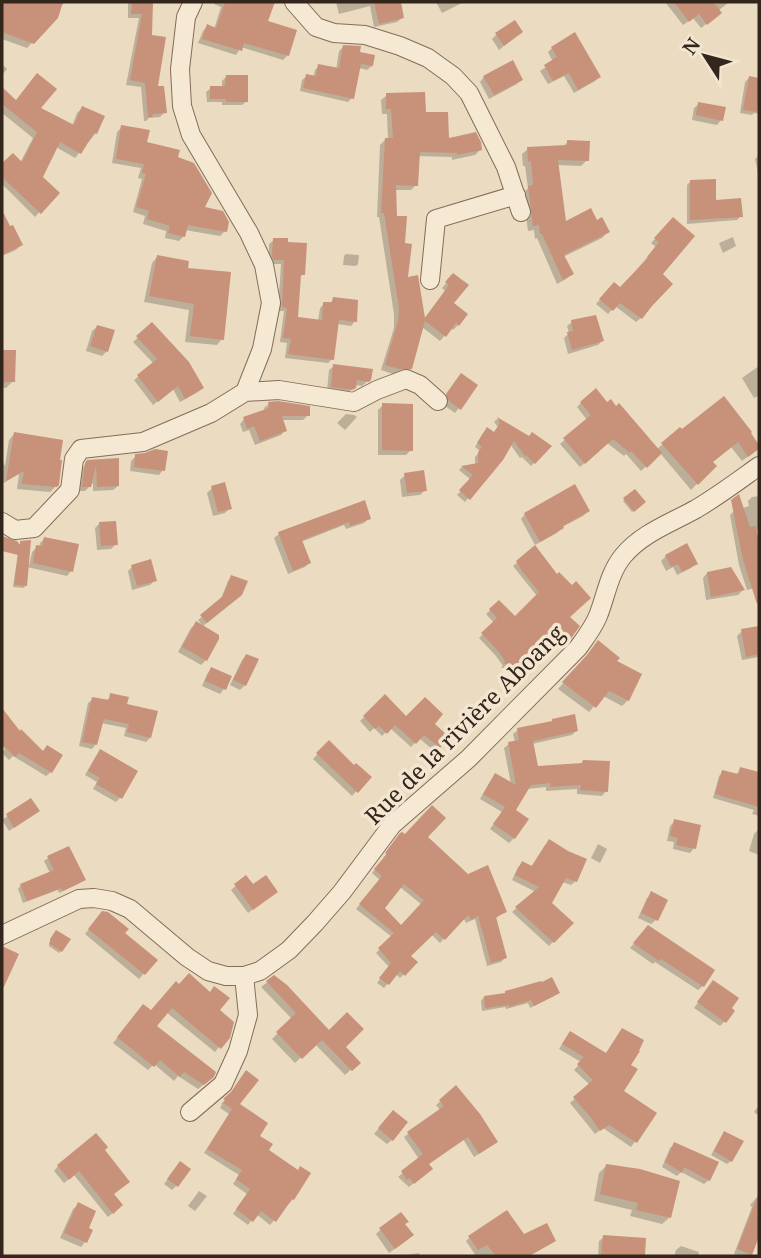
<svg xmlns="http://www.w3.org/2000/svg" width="761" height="1258" viewBox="0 0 761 1258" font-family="'Noto Serif',serif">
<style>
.shadow{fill:#0003;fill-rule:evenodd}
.building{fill:#c79279;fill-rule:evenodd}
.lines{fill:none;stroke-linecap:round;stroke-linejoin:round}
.minor-casing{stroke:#836c5a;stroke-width:20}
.minor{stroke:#f6e9d3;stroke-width:18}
.labels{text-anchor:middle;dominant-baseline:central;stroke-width:7;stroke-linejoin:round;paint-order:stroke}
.street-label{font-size:23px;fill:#33261d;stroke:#f3e6d0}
</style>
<rect width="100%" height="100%" fill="#ebdbc1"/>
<path class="shadow" d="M 2,2 L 65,2 L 59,8 L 57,17 L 27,48 L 2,39 Z
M 128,2 L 151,2 L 150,36 L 156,88 L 165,112 L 160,117 L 149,118 L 146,121 L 144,121 L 141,87 L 126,85 L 139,18 L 128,18 Z
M 215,2 L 273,2 L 266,22 L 295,31 L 287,56 L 283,60 L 241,47 L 236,55 L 198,43 L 203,31 L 207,26 L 214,29 L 221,7 L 214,4 Z
M 336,2 L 399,2 L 402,18 L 397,22 L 374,27 L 370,6 L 339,14 Z
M 436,2 L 464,2 L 442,13 Z
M 665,2 L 729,2 L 718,11 L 714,18 L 701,28 L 693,18 L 683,25 Z
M 521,32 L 499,50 L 492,39 L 496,35 Z
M 343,47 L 358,53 L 372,66 L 367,70 L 359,68 L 352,98 L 348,102 L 300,91 L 302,80 L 307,76 L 313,78 L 315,70 L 319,66 L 336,70 L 339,51 Z
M 552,48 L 599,76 L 595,81 L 574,93 L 564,76 L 548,84 L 540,71 L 553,62 L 548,52 Z
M 2,64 L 7,69 L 2,75 Z
M 226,77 L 247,101 L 242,105 L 222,105 L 222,102 L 207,102 L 206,92 L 211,88 L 222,88 L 222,81 Z
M 484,77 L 521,79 L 517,84 L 489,99 L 480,82 Z
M 749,78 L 759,80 L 759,114 L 754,113 L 752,115 L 740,113 L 745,82 Z
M 2,89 L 16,102 L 38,109 L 72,126 L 77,113 L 82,108 L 96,133 L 75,158 L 56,147 L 41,178 L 57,193 L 35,217 L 2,184 L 2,165 L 13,155 L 20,163 L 33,138 L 2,113 Z
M 387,95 L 424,114 L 447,140 L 480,150 L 475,155 L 452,160 L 452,157 L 418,156 L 416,185 L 411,190 L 394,190 L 395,217 L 403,244 L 406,279 L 423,320 L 445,291 L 442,288 L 453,275 L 452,303 L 458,325 L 453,330 L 451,328 L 440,341 L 422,327 L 411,368 L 405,374 L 393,374 L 381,370 L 394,328 L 394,314 L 379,217 L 377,217 L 380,145 L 385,140 L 388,140 L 387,114 L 382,114 L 381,100 Z
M 699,104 L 721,120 L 717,125 L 692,120 L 694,108 Z
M 122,127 L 145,143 L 176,159 L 203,208 L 225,231 L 220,236 L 185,230 L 184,236 L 179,241 L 165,238 L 166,231 L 143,224 L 145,216 L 133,212 L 142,179 L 138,178 L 141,168 L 112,163 L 117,132 Z
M 568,141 L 587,160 L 581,166 L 557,165 L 565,224 L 596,222 L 608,232 L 602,238 L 563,257 L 572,274 L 566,279 L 557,284 L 537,238 L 535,239 L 534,230 L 528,231 L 523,194 L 528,188 L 525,166 L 523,166 L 522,154 L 528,149 L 563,147 Z
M 759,155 L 759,177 L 755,159 Z
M 691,181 L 714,202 L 741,216 L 737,220 L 687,224 L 687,185 Z
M 2,214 L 21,245 L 16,250 L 2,256 Z
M 673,220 L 660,274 L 641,318 L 636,322 L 615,306 L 608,314 L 596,304 L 614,284 L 620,289 L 656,247 L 651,243 Z
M 733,237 L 736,246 L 723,253 L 719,243 Z
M 274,240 L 303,274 L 299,278 L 296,318 L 318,321 L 320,308 L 324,304 L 329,304 L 334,299 L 355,321 L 351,326 L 337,324 L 332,359 L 328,363 L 285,358 L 287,343 L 280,342 L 284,311 L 278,311 L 281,264 L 270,264 L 269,261 L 269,244 Z
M 346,254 L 359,255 L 358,264 L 356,266 L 343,265 L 344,256 Z
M 157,257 L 186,270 L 222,339 L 217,345 L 185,342 L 189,310 L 144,302 L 152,263 Z
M 572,322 L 602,341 L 598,345 L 568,354 L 564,338 L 569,333 L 567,326 Z
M 152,324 L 202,388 L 198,392 L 180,402 L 173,389 L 153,405 L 134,380 L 154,364 L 133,342 Z
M 97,327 L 107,351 L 102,356 L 86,351 L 92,331 Z
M 2,351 L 14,352 L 13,381 L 6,388 L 2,388 Z
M 334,366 L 370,379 L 362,386 L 355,385 L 354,387 L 349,392 L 327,391 L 329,370 Z
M 759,366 L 759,399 L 758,396 L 754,398 L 742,378 Z
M 456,380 L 459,408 L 455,413 L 445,406 L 443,400 Z
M 581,403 L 607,404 L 657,449 L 663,444 L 748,433 L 753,453 L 742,461 L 731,447 L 711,463 L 714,466 L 691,490 L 660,453 L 641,471 L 626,454 L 624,456 L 607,443 L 580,467 L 560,444 L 587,420 L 577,407 Z
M 269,404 L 308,415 L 303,420 L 282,420 L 285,430 L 281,435 L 255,445 L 249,430 L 243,432 L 240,424 L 244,419 L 265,411 L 264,408 Z
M 383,405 L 411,450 L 406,455 L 378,455 L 378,410 Z
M 346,414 L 354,415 L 357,417 L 345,430 L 337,423 Z
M 497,419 L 528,438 L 549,447 L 531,466 L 522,457 L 520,458 L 510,444 L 501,459 L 465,502 L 457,495 L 471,480 L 459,470 L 462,467 L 475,465 L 475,457 L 480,451 L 475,447 L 483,433 L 494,434 L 498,427 L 494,422 Z
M 14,434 L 58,484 L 50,492 L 17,489 L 19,474 L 2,484 L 2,461 L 5,466 L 9,440 Z
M 136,456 L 163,470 L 159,475 L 130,471 L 131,461 Z
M 117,460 L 118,486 L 113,490 L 93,491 L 93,483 L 85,491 L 78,491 L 81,470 L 88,461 Z
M 405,475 L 425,490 L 420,495 L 402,497 L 400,480 Z
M 212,488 L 230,508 L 225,513 L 213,516 L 207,493 Z
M 635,491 L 644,502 L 632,512 L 623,501 Z
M 759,496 L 759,530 L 755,530 L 759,554 L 759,587 L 747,590 L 739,565 L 730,515 L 734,511 L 749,506 L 748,501 L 752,497 Z
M 588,511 L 583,516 L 562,527 L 557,533 L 535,545 L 521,519 L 525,514 Z
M 369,518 L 364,523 L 346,529 L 344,525 L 301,542 L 309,563 L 305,567 L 288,574 L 274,538 L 279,534 Z
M 100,523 L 116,544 L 111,549 L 97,550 L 95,528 Z
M 45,538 L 71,571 L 67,576 L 27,567 L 25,586 L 24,588 L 13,587 L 19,545 L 21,543 L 27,566 L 29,566 L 32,552 L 37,547 L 39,548 L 40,543 Z
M 535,548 L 568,617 L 568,639 L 563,644 L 558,639 L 542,658 L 534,651 L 512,676 L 501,667 L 503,666 L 496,656 L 479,638 L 494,623 L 486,614 L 499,602 L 514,619 L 537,596 L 513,566 Z
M 666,556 L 696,563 L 691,568 L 677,575 L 673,567 L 666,571 L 661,561 Z
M 132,567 L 155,580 L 150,585 L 132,590 L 128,571 Z
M 707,573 L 743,590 L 738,595 L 706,600 L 703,578 Z
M 232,577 L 236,599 L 203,626 L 198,620 L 220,601 L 228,581 Z
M 196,624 L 206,660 L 201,665 L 178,652 L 191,628 Z
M 759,628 L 759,657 L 742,660 L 737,636 L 742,631 Z
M 246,656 L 245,685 L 240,690 L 230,685 L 242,660 Z
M 581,663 L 628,700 L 622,706 L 603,696 L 589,712 L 558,689 Z
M 211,669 L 224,689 L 220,694 L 202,686 L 207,674 Z
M 111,695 L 125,705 L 150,738 L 146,742 L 124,736 L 126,728 L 101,723 L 96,744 L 92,749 L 79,746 L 88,703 L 93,699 L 106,702 Z
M 385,697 L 406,719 L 432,724 L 447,737 L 434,751 L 419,738 L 411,747 L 390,728 L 382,736 L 374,728 L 370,732 L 360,721 Z
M 2,711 L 51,772 L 46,776 L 13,756 L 9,760 L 2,753 L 5,749 L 2,745 Z
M 518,730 L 577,730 L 572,735 L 532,744 L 536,768 L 580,765 L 583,761 L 606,791 L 602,796 L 577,794 L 577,789 L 546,791 L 546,787 L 527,789 L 514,810 L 514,838 L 509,843 L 490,829 L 502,812 L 480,799 L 491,780 L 495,775 L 511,784 L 504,748 L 509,744 L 515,742 L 513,734 Z
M 329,742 L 354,767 L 369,777 L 352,796 L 313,759 Z
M 100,752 L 120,798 L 116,802 L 93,789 L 97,782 L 85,775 L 96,756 Z
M 741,769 L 759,774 L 755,795 L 759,796 L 759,816 L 752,814 L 754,810 L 713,798 L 719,776 L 723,772 L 736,775 Z
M 31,800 L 38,811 L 9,831 L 2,820 Z
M 675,821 L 694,848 L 690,853 L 673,849 L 674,842 L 667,841 L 670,826 Z
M 759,829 L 759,855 L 749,851 L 754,834 Z
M 426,837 L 505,911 L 495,919 L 505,958 L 501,962 L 487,966 L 475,919 L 466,923 L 463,917 L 440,943 L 431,934 L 409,956 L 416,962 L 400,978 L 396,974 L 384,988 L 377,983 L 389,967 L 376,953 L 392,937 L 356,909 L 380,880 L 372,873 L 384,859 L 383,858 L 397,839 ZM 400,887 L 422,905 L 401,927 L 382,908 Z
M 598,844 L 607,849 L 600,863 L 591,858 Z
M 545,845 L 576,881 L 571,885 L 562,882 L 550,904 L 571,923 L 549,946 L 512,912 L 536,892 L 512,880 L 518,867 L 523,863 L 531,867 Z
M 68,848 L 80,883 L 59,893 L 58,890 L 23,903 L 18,889 L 21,885 L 50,873 L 44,861 L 48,858 Z
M 246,877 L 253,887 L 271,896 L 248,913 L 231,890 Z
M 652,894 L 656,920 L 651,924 L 638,918 L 647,898 Z
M 98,918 L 123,933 L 156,960 L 139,979 L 85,934 Z
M 644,932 L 703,986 L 698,990 L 655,962 L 653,964 L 630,948 Z
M 55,934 L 61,951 L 59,953 L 49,946 L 49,943 Z
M 274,977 L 358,1063 L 345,1075 L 315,1044 L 295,1063 L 272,1039 L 292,1019 L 261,987 Z
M 709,987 L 724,1022 L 720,1026 L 694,1008 Z
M 171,988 L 219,1047 L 215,1052 L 166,1012 L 154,1027 L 207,1082 L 198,1089 L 178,1076 L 174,1081 L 154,1064 L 148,1070 L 113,1043 L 139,1011 L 151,1012 Z
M 557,993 L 554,996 L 530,1008 L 528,1003 L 506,1009 L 505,1007 L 482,1011 L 481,1001 L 484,997 Z
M 622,1030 L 629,1065 L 622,1091 L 655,1114 L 631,1147 L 603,1128 L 595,1134 L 570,1103 L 590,1085 L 574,1070 L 581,1062 L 559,1049 L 566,1038 L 605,1055 Z
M 456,1088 L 496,1142 L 474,1157 L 463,1139 L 427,1165 L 426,1173 L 409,1187 L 398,1177 L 419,1159 L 404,1137 L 440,1110 L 436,1105 Z
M 228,1097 L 237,1105 L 257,1136 L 293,1199 L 270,1225 L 256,1214 L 248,1225 L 233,1214 L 247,1194 L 233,1184 L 239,1175 L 204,1153 L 229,1114 L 220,1108 L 222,1104 L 221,1104 Z
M 759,1105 L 759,1116 L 754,1112 Z
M 388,1117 L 392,1140 L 387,1144 L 374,1134 Z
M 725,1133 L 731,1161 L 727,1164 L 711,1155 L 721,1137 Z
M 675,1144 L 709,1180 L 704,1184 L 681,1172 L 677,1176 L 662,1167 L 670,1148 Z
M 103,1150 L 116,1210 L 108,1217 L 74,1175 L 64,1183 L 54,1171 L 58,1166 Z
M 606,1166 L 669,1218 L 662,1224 L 630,1216 L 632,1210 L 594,1201 L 599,1173 Z
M 176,1168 L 176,1186 L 172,1190 L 164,1184 Z
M 199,1191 L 207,1196 L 195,1211 L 188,1206 Z
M 759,1195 L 759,1217 L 755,1221 L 759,1223 L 759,1232 L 751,1254 L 748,1256 L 740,1256 L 734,1254 L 752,1207 L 750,1205 Z
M 78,1205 L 87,1229 L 85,1242 L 81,1247 L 60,1238 L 73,1209 Z
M 381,1229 L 407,1240 L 389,1253 L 376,1234 Z
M 470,1237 L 524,1237 L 554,1240 L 550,1244 L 529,1256 L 476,1256 L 466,1241 Z
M 604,1237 L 645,1240 L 643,1256 L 598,1256 L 599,1241 Z
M 681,1246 L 699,1252 L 698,1256 L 674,1256 L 676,1250 Z
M 419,1253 L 420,1256 L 400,1256 Z"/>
<path class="building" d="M 2,2 L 63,2 L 58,18 L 34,44 L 2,32 Z
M 132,2 L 153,2 L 152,35 L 166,37 L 158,86 L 164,86 L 167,113 L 153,114 L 152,117 L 148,117 L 145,83 L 130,80 L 142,14 L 131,14 Z
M 225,2 L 275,2 L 268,21 L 297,30 L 289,56 L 244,43 L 242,51 L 202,39 L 207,24 L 216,28 Z
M 374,2 L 401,2 L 404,18 L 379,24 Z
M 674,2 L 716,2 L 714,3 L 722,13 L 707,25 L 699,14 L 689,22 Z
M 515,20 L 523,32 L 504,46 L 495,33 Z
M 575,32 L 601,77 L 578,90 L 569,73 L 553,81 L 544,65 L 557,57 L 551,47 Z
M 343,45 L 361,46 L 360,52 L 375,55 L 373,66 L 361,64 L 354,99 L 303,88 L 306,74 L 316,76 L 318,64 L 339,68 Z
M 513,60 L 523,80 L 494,95 L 483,76 Z
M 37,73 L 57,89 L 41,108 L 74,125 L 82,106 L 105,116 L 97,134 L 94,133 L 81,154 L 60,142 L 43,177 L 60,193 L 41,214 L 2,177 L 2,163 L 13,153 L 22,162 L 37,132 L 2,104 L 2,87 L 16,100 Z
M 226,75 L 248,75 L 248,102 L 226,102 L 226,99 L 210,99 L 210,86 L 225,86 Z
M 749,76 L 759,78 L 759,100 L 757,112 L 743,110 Z
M 425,92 L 426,112 L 448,112 L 449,138 L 476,132 L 481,142 L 482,150 L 457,155 L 457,153 L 420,152 L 418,186 L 396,185 L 397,216 L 407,216 L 405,243 L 412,244 L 408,277 L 418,275 L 425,318 L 449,285 L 445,282 L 453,273 L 469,285 L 454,303 L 468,314 L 459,326 L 456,323 L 446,337 L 425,321 L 412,369 L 399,369 L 385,365 L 398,321 L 399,308 L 384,213 L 381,213 L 385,138 L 393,138 L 391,109 L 386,109 L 386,93 Z
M 698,102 L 726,107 L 723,121 L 696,115 Z
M 121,125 L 150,130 L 147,142 L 180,150 L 178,157 L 194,163 L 212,193 L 205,207 L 223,211 L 229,222 L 227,232 L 188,225 L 185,237 L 168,233 L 170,226 L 147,219 L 149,211 L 136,207 L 146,174 L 142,173 L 144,164 L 116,159 Z
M 567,140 L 590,141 L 589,161 L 558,160 L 566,221 L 591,208 L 597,220 L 602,217 L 610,232 L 564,255 L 574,274 L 563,280 L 542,234 L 540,234 L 539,225 L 533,226 L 528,186 L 533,185 L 531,161 L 528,162 L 527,147 L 567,145 Z
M 716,179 L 716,200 L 741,198 L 743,217 L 690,220 L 690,180 Z
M 2,210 L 10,226 L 13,225 L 23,245 L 2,255 Z
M 673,217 L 695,236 L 663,274 L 673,284 L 652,306 L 642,319 L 620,303 L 613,311 L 599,299 L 614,282 L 620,287 L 648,258 L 647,257 L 659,242 L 654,238 Z
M 273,238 L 288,238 L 288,242 L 307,243 L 305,275 L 301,275 L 298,317 L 322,320 L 323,302 L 332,302 L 333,297 L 358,300 L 357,322 L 339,320 L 334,360 L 288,354 L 291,339 L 283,338 L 287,308 L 282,307 L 284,260 L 274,260 L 272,256 Z
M 157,255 L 189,261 L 188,268 L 231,272 L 224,340 L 190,336 L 194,304 L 149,296 Z
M 596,315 L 604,341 L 572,350 L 567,332 L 573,331 L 571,320 Z
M 152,322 L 189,362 L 204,388 L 185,399 L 178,386 L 158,402 L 137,375 L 157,359 L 136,336 Z
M 97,325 L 115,330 L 108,352 L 90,346 Z
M 2,350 L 16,350 L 15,382 L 2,382 Z
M 333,364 L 373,369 L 371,380 L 369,382 L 357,380 L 356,388 L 352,390 L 331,387 Z
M 461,373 L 478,385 L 461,410 L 449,401 L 446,394 Z
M 596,388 L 607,402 L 611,399 L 616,406 L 619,403 L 662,453 L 647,468 L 631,451 L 630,453 L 613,439 L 585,464 L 563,438 L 591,415 L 580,402 Z
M 724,396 L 752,432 L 751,433 L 759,445 L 759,449 L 748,457 L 738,442 L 713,462 L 717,466 L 698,485 L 661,443 L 680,427 L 682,429 Z
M 278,401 L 310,406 L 310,416 L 282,416 L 287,431 L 260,441 L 254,426 L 247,429 L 243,417 L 269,408 L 268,402 Z
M 382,403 L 413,404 L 413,451 L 382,450 Z
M 497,417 L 529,436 L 532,432 L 552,446 L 535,464 L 526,455 L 525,456 L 514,441 L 503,460 L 470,500 L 459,490 L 473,475 L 461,466 L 478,463 L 478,452 L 482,447 L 477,443 L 487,427 L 494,432 L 500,423 Z
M 14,432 L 63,440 L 60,460 L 62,460 L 59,485 L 57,487 L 22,484 L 24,471 L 6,481 Z
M 155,449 L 168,451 L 165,471 L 134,467 L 135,454 L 145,453 Z
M 119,458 L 119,486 L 97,487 L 96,465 L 91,487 L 82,487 L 85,463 L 87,460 Z
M 424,470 L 427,491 L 407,493 L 404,473 Z
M 225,482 L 232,509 L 218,512 L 211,486 Z
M 575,484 L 590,511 L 563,526 L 564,528 L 540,542 L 524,513 Z
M 635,489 L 646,502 L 634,512 L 623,498 Z
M 739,494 L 750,527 L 756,526 L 759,544 L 759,603 L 757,604 L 743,560 L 731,500 Z
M 365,500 L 371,519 L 350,526 L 349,522 L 302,540 L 311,563 L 293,571 L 278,532 Z
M 116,521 L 118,545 L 101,546 L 99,522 Z
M 2,536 L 17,541 L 20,545 L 20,541 L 31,540 L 27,586 L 14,585 L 18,555 L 2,551 Z
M 44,537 L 79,544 L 73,572 L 33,563 L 36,545 L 42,546 Z
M 687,543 L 698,564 L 682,572 L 678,564 L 671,567 L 665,555 Z
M 535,545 L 557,574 L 559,572 L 572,585 L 576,581 L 591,598 L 570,617 L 580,626 L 569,641 L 568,642 L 563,637 L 547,655 L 539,648 L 517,674 L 504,663 L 505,661 L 499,652 L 481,633 L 497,618 L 489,609 L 499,600 L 515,616 L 539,592 L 522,571 L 516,561 Z
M 151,559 L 157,581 L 137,586 L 131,565 Z
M 731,567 L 745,590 L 711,597 L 707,572 Z
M 231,575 L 248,581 L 242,595 L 207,623 L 200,615 L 223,596 Z
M 196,621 L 219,635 L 219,639 L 207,661 L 182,647 Z
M 759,626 L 759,654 L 746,657 L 741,629 Z
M 598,640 L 620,658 L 617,661 L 642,674 L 629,701 L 609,691 L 596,708 L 562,682 L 587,655 Z
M 246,654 L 259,659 L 246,686 L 233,680 Z
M 211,667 L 232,676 L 226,690 L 205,681 Z
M 110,693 L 129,697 L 127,704 L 158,711 L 151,738 L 127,732 L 129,724 L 104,719 L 97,745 L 82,742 L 92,697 L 109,700 Z
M 385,694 L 406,716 L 425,697 L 443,714 L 435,724 L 449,737 L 440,748 L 424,735 L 416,744 L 395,725 L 387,734 L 379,726 L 375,729 L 363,716 Z
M 2,708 L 20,731 L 21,729 L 43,751 L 47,745 L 63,755 L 52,773 L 19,753 L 15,757 L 2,744 Z
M 575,714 L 578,731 L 533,741 L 538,766 L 582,763 L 583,760 L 610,761 L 608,792 L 580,790 L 581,785 L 550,787 L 550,783 L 531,785 L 516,810 L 529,819 L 515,839 L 493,824 L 505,807 L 483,794 L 495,773 L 516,785 L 508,742 L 519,740 L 517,728 L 552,721 L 552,719 Z
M 329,740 L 354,765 L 356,763 L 372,777 L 358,793 L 316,753 Z
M 100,749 L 138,771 L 122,799 L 96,784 L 100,778 L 88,771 Z
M 740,767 L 759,772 L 759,807 L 715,794 L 722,770 L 738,774 Z
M 31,798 L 40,811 L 14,828 L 6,814 Z
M 432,805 L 446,818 L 428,837 L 468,874 L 488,865 L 507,912 L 496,917 L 507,958 L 491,963 L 478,916 L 471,920 L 468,915 L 445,940 L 436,932 L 411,956 L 418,962 L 405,976 L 400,971 L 389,985 L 379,978 L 391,963 L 378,948 L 394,933 L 359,904 L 382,876 L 374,869 L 387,854 L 385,853 L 400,833 L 402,832 L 405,834 ZM 404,884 L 424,900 L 401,925 L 385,908 Z
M 674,819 L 701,825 L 696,849 L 676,845 L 678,838 L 670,836 Z
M 549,839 L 568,851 L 587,859 L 577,882 L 566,878 L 552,903 L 574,923 L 554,943 L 515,907 L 539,887 L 515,875 L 522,861 L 532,866 Z
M 69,846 L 86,880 L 63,891 L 61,888 L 27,901 L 20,884 L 54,870 L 47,856 Z
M 246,875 L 253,884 L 266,875 L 278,892 L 253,910 L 234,884 Z
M 651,891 L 668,900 L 658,921 L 641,913 Z
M 102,911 L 108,912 L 129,929 L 125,933 L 158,960 L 145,975 L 88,929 Z
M 648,925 L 715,970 L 704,987 L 661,959 L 659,961 L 633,943 Z
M 56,930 L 71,939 L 62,952 L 50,944 L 50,939 Z
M 2,946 L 19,954 L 2,991 Z
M 189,973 L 210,992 L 214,986 L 230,998 L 220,1010 L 234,1022 L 230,1038 L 221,1049 L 172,1008 L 157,1026 L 216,1072 L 214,1077 L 204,1085 L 184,1072 L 180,1077 L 160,1060 L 154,1067 L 117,1037 L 143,1004 L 151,1010 L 176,981 L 179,984 Z
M 274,975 L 287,985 L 329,1030 L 347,1012 L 364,1029 L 346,1047 L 361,1063 L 352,1071 L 322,1040 L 302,1059 L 276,1032 L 296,1013 L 266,981 Z
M 552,977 L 560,993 L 534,1006 L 531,1000 L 509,1007 L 509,1005 L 485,1008 L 484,996 L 505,993 L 505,991 L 541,981 L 542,982 Z
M 713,980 L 739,998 L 732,1008 L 735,1011 L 726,1023 L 697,1002 Z
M 622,1028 L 644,1040 L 639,1051 L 640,1051 L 631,1065 L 638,1069 L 624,1091 L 657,1113 L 637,1143 L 609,1125 L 600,1131 L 592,1119 L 573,1097 L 593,1080 L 577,1064 L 584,1057 L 562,1044 L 570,1031 L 606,1053 Z
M 246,1070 L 259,1080 L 240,1104 L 268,1123 L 260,1136 L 273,1144 L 269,1150 L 298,1170 L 300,1166 L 311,1173 L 294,1200 L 292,1199 L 276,1222 L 261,1211 L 253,1222 L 236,1209 L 250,1189 L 236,1179 L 242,1170 L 207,1149 L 232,1109 L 223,1103 L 225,1100 L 223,1099 L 231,1092 Z
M 456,1085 L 480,1114 L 498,1142 L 479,1154 L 468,1137 L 429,1164 L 433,1169 L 414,1184 L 409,1178 L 407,1180 L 401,1171 L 423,1154 L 407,1132 L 444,1106 L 439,1100 Z
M 393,1110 L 408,1122 L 393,1141 L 378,1128 Z
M 724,1131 L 744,1141 L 732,1162 L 714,1151 Z
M 96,1133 L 108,1147 L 105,1150 L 130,1182 L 114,1194 L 123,1205 L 113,1214 L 79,1171 L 69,1180 L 57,1165 Z
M 674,1142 L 719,1162 L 710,1181 L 684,1167 L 682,1173 L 665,1162 Z
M 180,1161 L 191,1169 L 178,1187 L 167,1179 Z
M 606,1164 L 640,1169 L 680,1181 L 671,1218 L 636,1210 L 638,1203 L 600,1194 Z
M 758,1195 L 759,1237 L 752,1255 L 737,1249 Z
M 78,1202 L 96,1211 L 89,1228 L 93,1230 L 87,1243 L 64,1233 Z
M 507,1210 L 524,1234 L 547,1223 L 556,1241 L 529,1256 L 496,1256 L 487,1245 L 478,1250 L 468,1236 Z
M 401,1212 L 409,1222 L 405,1224 L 414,1235 L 395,1249 L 379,1228 Z
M 603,1235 L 646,1238 L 645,1256 L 601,1255 Z"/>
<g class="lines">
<g class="minor-casing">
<path id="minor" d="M 294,2 L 316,27 L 334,33 L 365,35 L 400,46 L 428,58 L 453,76 L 469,93 L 506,167 L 521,212
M 430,280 L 436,219 L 516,195
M 245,392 L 279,390 L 354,402 L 377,390 L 406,379 L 420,385 L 438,401
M 2,522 L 15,530 L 34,528 L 70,490 L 74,459 L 81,449 L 143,442 L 211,413 L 245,392 L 262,349 L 271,303 L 264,265 L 249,233 L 191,135 L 182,106 L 180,69 L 186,17 L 193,2
M 2,935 L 79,899 L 94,898 L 112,901 L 130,909 L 187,957 L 208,971 L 226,976 L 244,976 L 260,971 L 289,950 L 315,923 L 342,892 L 392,825 L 468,759 L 578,648 C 586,637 593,628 598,616 C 606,596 609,573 623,556 C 642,533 671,523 696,509 C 718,496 738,481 759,466
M 190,1112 L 223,1084 L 238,1051 L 248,1015 L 244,976"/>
</g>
<use href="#minor" class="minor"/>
</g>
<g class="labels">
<g class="street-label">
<text transform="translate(464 724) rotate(-45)">Rue de la rivière Aboang</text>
</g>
</g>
<rect width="761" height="1258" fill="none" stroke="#33261d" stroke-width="7"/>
<g transform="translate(705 56) rotate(306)" stroke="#f3e6d0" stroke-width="5" paint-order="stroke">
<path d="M0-5L12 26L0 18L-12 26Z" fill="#33261d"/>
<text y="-10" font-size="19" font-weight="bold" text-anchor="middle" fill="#33261d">N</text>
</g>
</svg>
